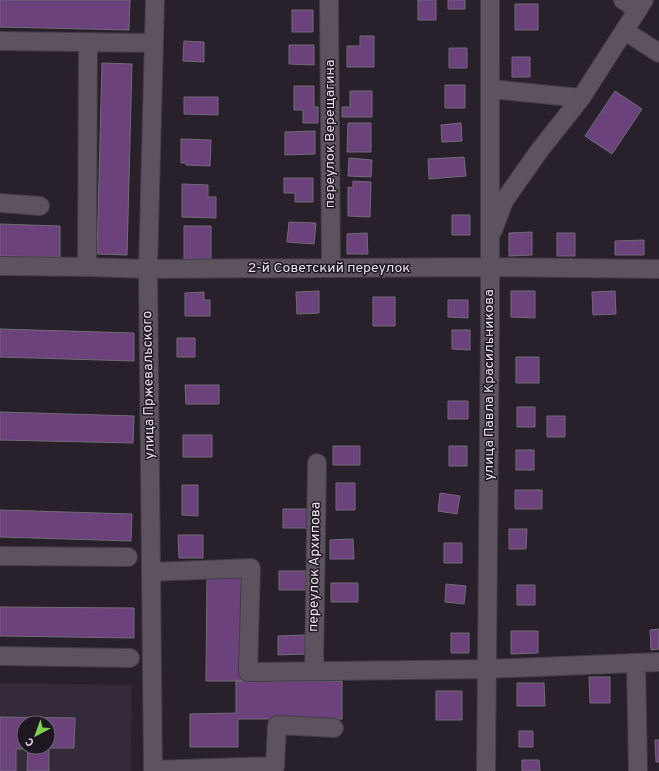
<svg xmlns="http://www.w3.org/2000/svg" width="659" height="771" viewBox="0 0 659 771" font-family="Overpass,sans-serif">
<style>
.built{fill:#352a3a;fill-rule:evenodd}
.building{fill:#6b427b;stroke:#736b77;fill-rule:evenodd}
.lines{fill:none;stroke-linecap:round;stroke-linejoin:round}
.minor-casing{stroke:#433d46;stroke-width:20}
.minor{stroke:#5c535f;stroke-width:18}
.labels{text-anchor:middle;dominant-baseline:central;stroke-width:3;stroke-linejoin:round;paint-order:stroke}
.street-label{font-size:14px;fill:#e5e0e7;stroke:#1e1721}
</style>
<rect width="100%" height="100%" fill="#28202b"/>
<path class="built" d="M 0,683 L 132,685 L 131,771 L 0,771 ZM 24,723 L 48,723 L 48,747 L 24,747 Z"/>
<path class="building" d="M 0,0 L 130,0 L 129,30 L 0,27 Z
M 418,0 L 436,0 L 436,20 L 418,20 Z
M 448,0 L 465,0 L 465,9 L 448,9 Z
M 515,4 L 538,4 L 538,30 L 515,30 Z
M 292,10 L 313,10 L 313,32 L 292,32 Z
M 360,36 L 374,36 L 374,67 L 347,67 L 347,46 L 360,46 Z
M 184,41 L 204,42 L 204,62 L 183,61 Z
M 289,45 L 314,45 L 314,65 L 289,64 Z
M 449,48 L 467,48 L 467,68 L 449,68 Z
M 512,57 L 530,57 L 530,77 L 512,77 Z
M 102,63 L 132,64 L 127,255 L 97,254 Z
M 445,85 L 465,85 L 465,108 L 445,108 Z
M 294,86 L 314,86 L 314,107 L 318,107 L 318,123 L 303,123 L 303,110 L 294,110 Z
M 350,91 L 372,91 L 372,117 L 342,117 L 342,107 L 350,107 Z
M 615,91 L 642,109 L 612,154 L 585,136 Z
M 184,97 L 218,97 L 218,115 L 184,114 Z
M 348,123 L 371,123 L 371,152 L 347,152 Z
M 461,123 L 462,141 L 442,142 L 441,125 Z
M 315,131 L 315,154 L 285,155 L 285,132 Z
M 181,139 L 211,140 L 210,166 L 186,165 L 186,163 L 181,163 Z
M 464,157 L 466,176 L 429,179 L 428,159 Z
M 349,158 L 372,160 L 371,177 L 348,176 Z
M 284,178 L 313,178 L 313,202 L 295,202 L 295,193 L 284,193 Z
M 353,181 L 371,182 L 370,217 L 348,216 L 348,187 L 353,188 Z
M 182,184 L 208,185 L 208,197 L 216,197 L 216,218 L 182,217 Z
M 452,215 L 470,215 L 470,235 L 452,235 Z
M 289,222 L 316,223 L 314,244 L 287,242 Z
M 0,224 L 60,226 L 60,257 L 0,256 Z
M 184,226 L 211,226 L 211,259 L 184,259 Z
M 532,232 L 532,255 L 509,256 L 509,233 Z
M 367,233 L 368,254 L 347,254 L 347,234 Z
M 557,233 L 575,233 L 575,256 L 557,256 Z
M 644,240 L 644,255 L 615,255 L 615,241 Z
M 319,291 L 319,313 L 297,314 L 296,292 Z
M 511,291 L 535,291 L 535,318 L 511,317 Z
M 615,291 L 616,314 L 593,315 L 592,292 Z
M 204,292 L 204,300 L 210,300 L 210,316 L 185,316 L 185,293 Z
M 373,297 L 395,297 L 395,326 L 373,326 Z
M 448,300 L 468,300 L 468,318 L 448,317 Z
M 0,329 L 134,333 L 134,361 L 0,357 Z
M 452,330 L 470,330 L 470,350 L 452,349 Z
M 177,338 L 195,338 L 195,357 L 177,357 Z
M 516,357 L 539,357 L 539,383 L 516,383 Z
M 185,385 L 219,385 L 219,404 L 186,404 Z
M 448,401 L 468,401 L 468,419 L 448,419 Z
M 517,407 L 535,407 L 535,427 L 517,427 Z
M 0,412 L 134,416 L 133,443 L 0,440 Z
M 547,416 L 565,416 L 565,437 L 547,437 Z
M 183,435 L 212,435 L 212,457 L 183,457 Z
M 333,446 L 360,446 L 360,465 L 333,465 Z
M 449,446 L 467,446 L 467,466 L 449,466 Z
M 516,450 L 534,450 L 534,470 L 516,470 Z
M 336,483 L 355,483 L 355,510 L 336,510 Z
M 182,485 L 198,485 L 198,516 L 182,515 Z
M 515,490 L 542,490 L 542,509 L 515,509 Z
M 440,493 L 460,496 L 457,514 L 438,511 Z
M 283,509 L 309,509 L 309,528 L 283,528 Z
M 0,510 L 132,514 L 131,541 L 0,537 Z
M 509,529 L 527,529 L 526,549 L 509,549 Z
M 178,535 L 203,535 L 203,558 L 179,558 Z
M 353,539 L 354,559 L 330,559 L 330,540 Z
M 444,543 L 462,543 L 462,563 L 444,563 Z
M 279,571 L 306,571 L 306,590 L 279,590 Z
M 207,575 L 243,576 L 242,681 L 206,681 Z
M 331,583 L 358,583 L 358,602 L 331,602 Z
M 446,584 L 466,586 L 464,604 L 445,602 Z
M 517,585 L 535,585 L 535,605 L 517,605 Z
M 0,607 L 134,608 L 134,638 L 0,636 Z
M 659,629 L 659,649 L 651,650 L 650,630 Z
M 511,631 L 538,631 L 538,653 L 511,654 Z
M 451,633 L 469,633 L 469,653 L 451,653 Z
M 305,635 L 305,654 L 278,655 L 278,636 Z
M 589,677 L 610,677 L 610,703 L 590,703 Z
M 236,681 L 342,681 L 342,719 L 238,719 L 238,747 L 190,747 L 190,714 L 236,713 Z
M 517,683 L 544,683 L 545,706 L 517,706 Z
M 436,691 L 462,691 L 462,720 L 436,720 Z
M 0,717 L 75,718 L 74,748 L 49,748 L 49,771 L 27,771 L 28,749 L 16,749 L 16,771 L 0,771 ZM 24,723 L 48,723 L 48,747 L 24,747 Z
M 519,731 L 533,731 L 533,747 L 519,747 Z
M 655,740 L 659,740 L 659,762 L 656,762 Z
M 522,760 L 539,760 L 540,771 L 522,771 Z"/>
<g class="lines">
<g class="minor-casing">
<path id="minor" d="M 329,0 L 331,268
M 623,0 L 638,10
M 625,31 L 659,53
M 0,41 L 152,43
M 491,89 L 581,98
M 0,203 L 40,206
M 493,230 L 504,201 L 539,151 L 581,98 L 644,0
M 0,266 L 87,267 L 148,269 L 490,267 L 659,269
M 87,267 L 88,42
M 0,556 L 128,557
M 151,572 L 251,568 L 248,672 L 487,669 L 659,662
M 0,656 L 130,658
M 636,664 L 638,771
M 314,671 L 317,463
M 153,770 L 275,766 L 277,725 L 334,728
M 153,771 L 148,269 L 155,0
M 486,771 L 490,324 L 490,0"/>
</g>
<use href="#minor" class="minor"/>
</g>
<g class="labels">
<g class="street-label">
<text transform="translate(330 134) rotate(-90)">переулок Верещагина</text>
<text x="329" y="268">2-й Советский переулок</text>
<text transform="translate(149 385) rotate(-91)">улица Пржевальского</text>
<text transform="translate(489 385) rotate(-90)">улица Павла Красильникова</text>
<text transform="translate(315 567) rotate(-89)">переулок Архипова</text>
</g>
</g>
<g transform="translate(36 735) rotate(221)"><circle r="19" fill="#1e1721" stroke="#6e6770"/>
<path d="M0-3L7 15L0 10L-7 15Z" fill="#80d051"/>
<text y="-6" font-size="11" font-weight="bold" text-anchor="middle" fill="#e5e0e7">С</text>
</g>
</svg>
